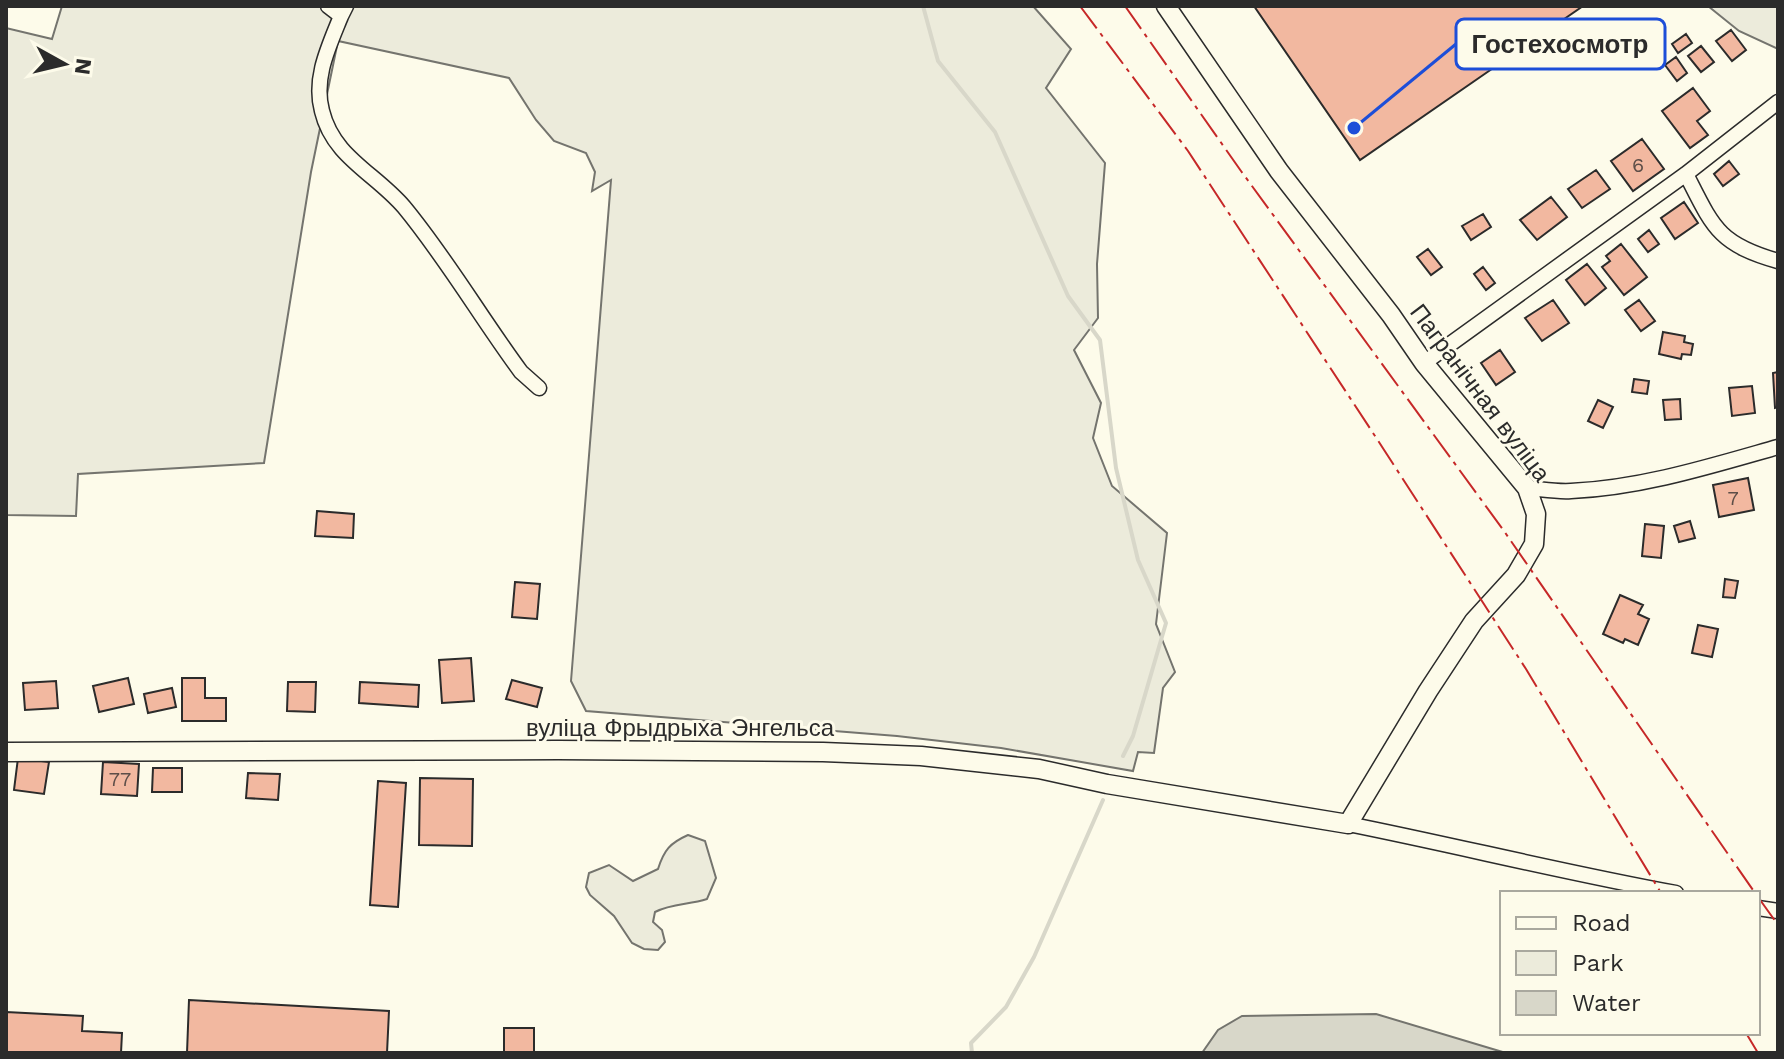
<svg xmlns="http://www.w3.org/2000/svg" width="1784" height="1059" viewBox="0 0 1784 1059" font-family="'Work Sans',sans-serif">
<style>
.green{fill:#ecebdb;stroke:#74746e;stroke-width:2}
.water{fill:#d8d7c9;stroke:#74746e;stroke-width:2}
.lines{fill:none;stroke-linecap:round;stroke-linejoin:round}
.stream{stroke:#d8d7c9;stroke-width:4}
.building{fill:#f2b8a0;stroke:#2b2b2b;stroke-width:2}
.street-casing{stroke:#2b2b2b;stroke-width:17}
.secondary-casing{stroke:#2b2b2b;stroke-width:21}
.street{stroke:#fdfbea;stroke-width:14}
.secondary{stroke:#fdfbea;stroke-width:18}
.power{stroke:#c62828;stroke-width:2;stroke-dasharray:28 6 4 6;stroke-linecap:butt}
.labels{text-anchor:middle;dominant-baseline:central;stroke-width:6;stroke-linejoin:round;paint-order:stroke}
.number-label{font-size:20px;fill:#5d4e48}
.street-label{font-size:24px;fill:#2b2b2b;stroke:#fdfbea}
.leader{fill:none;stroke:#1d4ed8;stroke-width:3}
.callout-dot{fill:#1d4ed8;stroke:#fdfbea;stroke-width:3}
.callout{fill:#fdfbea;stroke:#1d4ed8;stroke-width:3}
.callout-label{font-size:26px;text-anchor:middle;font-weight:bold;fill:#2b2b2b}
</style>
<rect width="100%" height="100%" fill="#fdfbea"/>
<path class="green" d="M 62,6 L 1033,6 L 1071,49 L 1046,88 L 1105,163 L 1097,264 L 1098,318 L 1074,350 L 1101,403 L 1093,438 L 1112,486 L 1167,533 L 1156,624 L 1175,672 L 1163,688 L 1154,753 L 1138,752 L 1133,771 L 1001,748 L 897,736 L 586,711 L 571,681 L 611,180 L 592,191 L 595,172 L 586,153 L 554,141 L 536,120 L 509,78 L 338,41 L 311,172 L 264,463 L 78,474 L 76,516 L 6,515 L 6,28 L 52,39 Z
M 1708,6 L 1778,6 L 1778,49 L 1739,31 Z
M 688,835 L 705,841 L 716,878 L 707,899 C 689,905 672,903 655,912 L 653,922 L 662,930 L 665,942 L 658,950 L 644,949 L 632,943 L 614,916 L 590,895 L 586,887 L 589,873 L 609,865 L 633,881 L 658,869 C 664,850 670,843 688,835 Z"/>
<path class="water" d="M 1376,1014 L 1506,1053 L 1202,1053 L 1218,1030 L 1242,1016 Z"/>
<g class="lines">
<path class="stream" d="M 923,6 L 938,61 L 995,132 L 1068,296 L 1100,340 L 1116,468 L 1138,560 L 1166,623 L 1133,736 L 1123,756
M 972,1053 L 971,1043 L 1006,1007 L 1034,957 L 1103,800"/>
</g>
<path class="building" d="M 1254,6 L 1583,6 L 1360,160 Z
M 1731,30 L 1746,50 L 1732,61 L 1716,41 Z
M 1686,34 L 1692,43 L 1678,53 L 1672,44 Z
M 1701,46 L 1714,62 L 1701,72 L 1688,56 Z
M 1676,57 L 1687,73 L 1677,81 L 1665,65 Z
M 1693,88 L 1710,111 L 1697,121 L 1708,135 L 1690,148 L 1662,111 Z
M 1642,139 L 1664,169 L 1633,191 L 1611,161 Z
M 1729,161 L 1739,174 L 1723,186 L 1714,174 Z
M 1596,170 L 1610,189 L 1582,208 L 1568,189 Z
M 1551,197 L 1567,217 L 1537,240 L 1520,220 Z
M 1684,202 L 1698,223 L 1675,239 L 1661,218 Z
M 1483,214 L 1491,227 L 1471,240 L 1462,226 Z
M 1649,230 L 1659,244 L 1648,252 L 1638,239 Z
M 1621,244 L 1647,277 L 1624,295 L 1602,267 L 1610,261 L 1606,256 Z
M 1428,249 L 1442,267 L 1431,275 L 1417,257 Z
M 1587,264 L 1606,288 L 1585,305 L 1566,280 Z
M 1483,267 L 1495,283 L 1486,290 L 1474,274 Z
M 1553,300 L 1569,323 L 1542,341 L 1525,318 Z
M 1639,300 L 1655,321 L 1641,331 L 1625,310 Z
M 1663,332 L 1685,336 L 1684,342 L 1693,344 L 1691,355 L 1682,354 L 1681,359 L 1659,354 Z
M 1500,350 L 1515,372 L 1496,385 L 1481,363 Z
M 1778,372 L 1778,407 L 1775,408 L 1773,373 Z
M 1634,379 L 1649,381 L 1647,394 L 1632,392 Z
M 1752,386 L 1755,413 L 1732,416 L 1729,388 Z
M 1680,399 L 1681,419 L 1665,420 L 1663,400 Z
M 1598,400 L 1613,407 L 1603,428 L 1588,421 Z
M 1748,478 L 1754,510 L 1719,517 L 1713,485 Z
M 317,511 L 354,514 L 353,538 L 315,536 Z
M 1690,521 L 1695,538 L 1679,542 L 1674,526 Z
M 1645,524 L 1664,526 L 1661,558 L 1642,556 Z
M 1725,579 L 1738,581 L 1735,598 L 1723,597 Z
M 515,582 L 540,584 L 537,619 L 512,617 Z
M 1620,595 L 1643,605 L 1638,614 L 1649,619 L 1638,645 L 1625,639 L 1623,643 L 1603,634 Z
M 1698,625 L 1718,629 L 1712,657 L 1692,653 Z
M 471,658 L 474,701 L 442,703 L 439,660 Z
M 128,678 L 134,704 L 99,712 L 93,686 Z
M 182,678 L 205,678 L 205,698 L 226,698 L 226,721 L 182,721 Z
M 512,680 L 542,688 L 537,707 L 506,699 Z
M 56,681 L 58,708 L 25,710 L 23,683 Z
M 288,682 L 316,682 L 315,712 L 287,711 Z
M 360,682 L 419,685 L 418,707 L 359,703 Z
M 172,688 L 176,707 L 148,713 L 144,694 Z
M 18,758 L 49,762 L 44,794 L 14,790 Z
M 103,762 L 139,764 L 137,796 L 101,794 Z
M 153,768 L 182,768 L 182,792 L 152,792 Z
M 248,773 L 280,774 L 278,800 L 246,798 Z
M 420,778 L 473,779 L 472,846 L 419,845 Z
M 378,781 L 406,783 L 398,907 L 370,905 Z
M 189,1000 L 389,1011 L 387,1053 L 187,1053 Z
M 6,1012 L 83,1016 L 82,1031 L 122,1033 L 121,1053 L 6,1053 Z
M 504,1028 L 534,1028 L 534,1053 L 504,1053 Z"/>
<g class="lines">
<g class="street-casing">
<path id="street" d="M 328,6 L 341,16 L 346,6
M 341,16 C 329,46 313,78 322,111 C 333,157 375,173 404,207 C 447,259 481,318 521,372 L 539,388
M 1686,174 C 1713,227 1718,244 1778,261
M 1424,363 L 1686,174 L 1778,102
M 1527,488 C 1541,489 1556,492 1571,491 C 1641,488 1711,466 1778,447
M 1348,824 C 1458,846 1566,873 1676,893
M 1758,908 L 1778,911"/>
</g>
<g class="secondary-casing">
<path id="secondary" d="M 6,752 L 558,750 L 823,752 L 921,756 L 1039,769 L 1107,784 L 1348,824 L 1428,691 L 1474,621 L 1516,575 L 1534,544 L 1536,514 L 1527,488 L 1424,363 L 1391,315 L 1279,171 L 1166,6"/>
</g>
<use href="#street" class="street"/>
<use href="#secondary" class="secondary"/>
<path class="power" d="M 1080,6 L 1188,151 L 1375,436 L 1526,669 L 1661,893
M 1125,6 L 1241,171 L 1504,531 L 1755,893
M 1758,897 L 1778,925
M 1746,1033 L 1758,1053"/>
</g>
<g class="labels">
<g class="number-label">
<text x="1638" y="165">6</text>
<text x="1733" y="498">7</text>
<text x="120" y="779">77</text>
</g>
<g class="street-label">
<text transform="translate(1480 393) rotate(53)">Пагранічная вуліца</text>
<text x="680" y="728">вуліца Фрыдрыха Энгельса</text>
</g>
</g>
<path class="leader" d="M1354 128L1456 44"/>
<circle class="callout-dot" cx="1354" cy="128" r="8"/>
<rect class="callout" x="1456" y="19" width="209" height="50" rx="8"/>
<g class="callout-label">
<text x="1560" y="53">Гостехосмотр</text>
</g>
<rect width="1784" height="1059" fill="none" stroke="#2b2b2b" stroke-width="16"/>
<rect x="1500" y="891" width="260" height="144" fill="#fdfbea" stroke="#a9a89e" stroke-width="2"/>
<rect x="1516" y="917" width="40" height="12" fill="#fdfbea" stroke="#a9a89e" stroke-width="2"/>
<text x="1572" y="931" font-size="24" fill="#2b2b2b">Road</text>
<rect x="1516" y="951" width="40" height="24" fill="#ecebdb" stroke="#a9a89e" stroke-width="2"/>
<text x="1572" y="971" font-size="24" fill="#2b2b2b">Park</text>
<rect x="1516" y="991" width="40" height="24" fill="#d8d7c9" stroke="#a9a89e" stroke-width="2"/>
<text x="1572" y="1011" font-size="24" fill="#2b2b2b">Water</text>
<g transform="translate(64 64) rotate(98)" stroke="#fdfbea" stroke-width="6" paint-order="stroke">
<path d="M0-6L14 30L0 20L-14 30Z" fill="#2b2b2b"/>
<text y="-12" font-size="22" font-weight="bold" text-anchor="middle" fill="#2b2b2b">N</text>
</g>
</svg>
